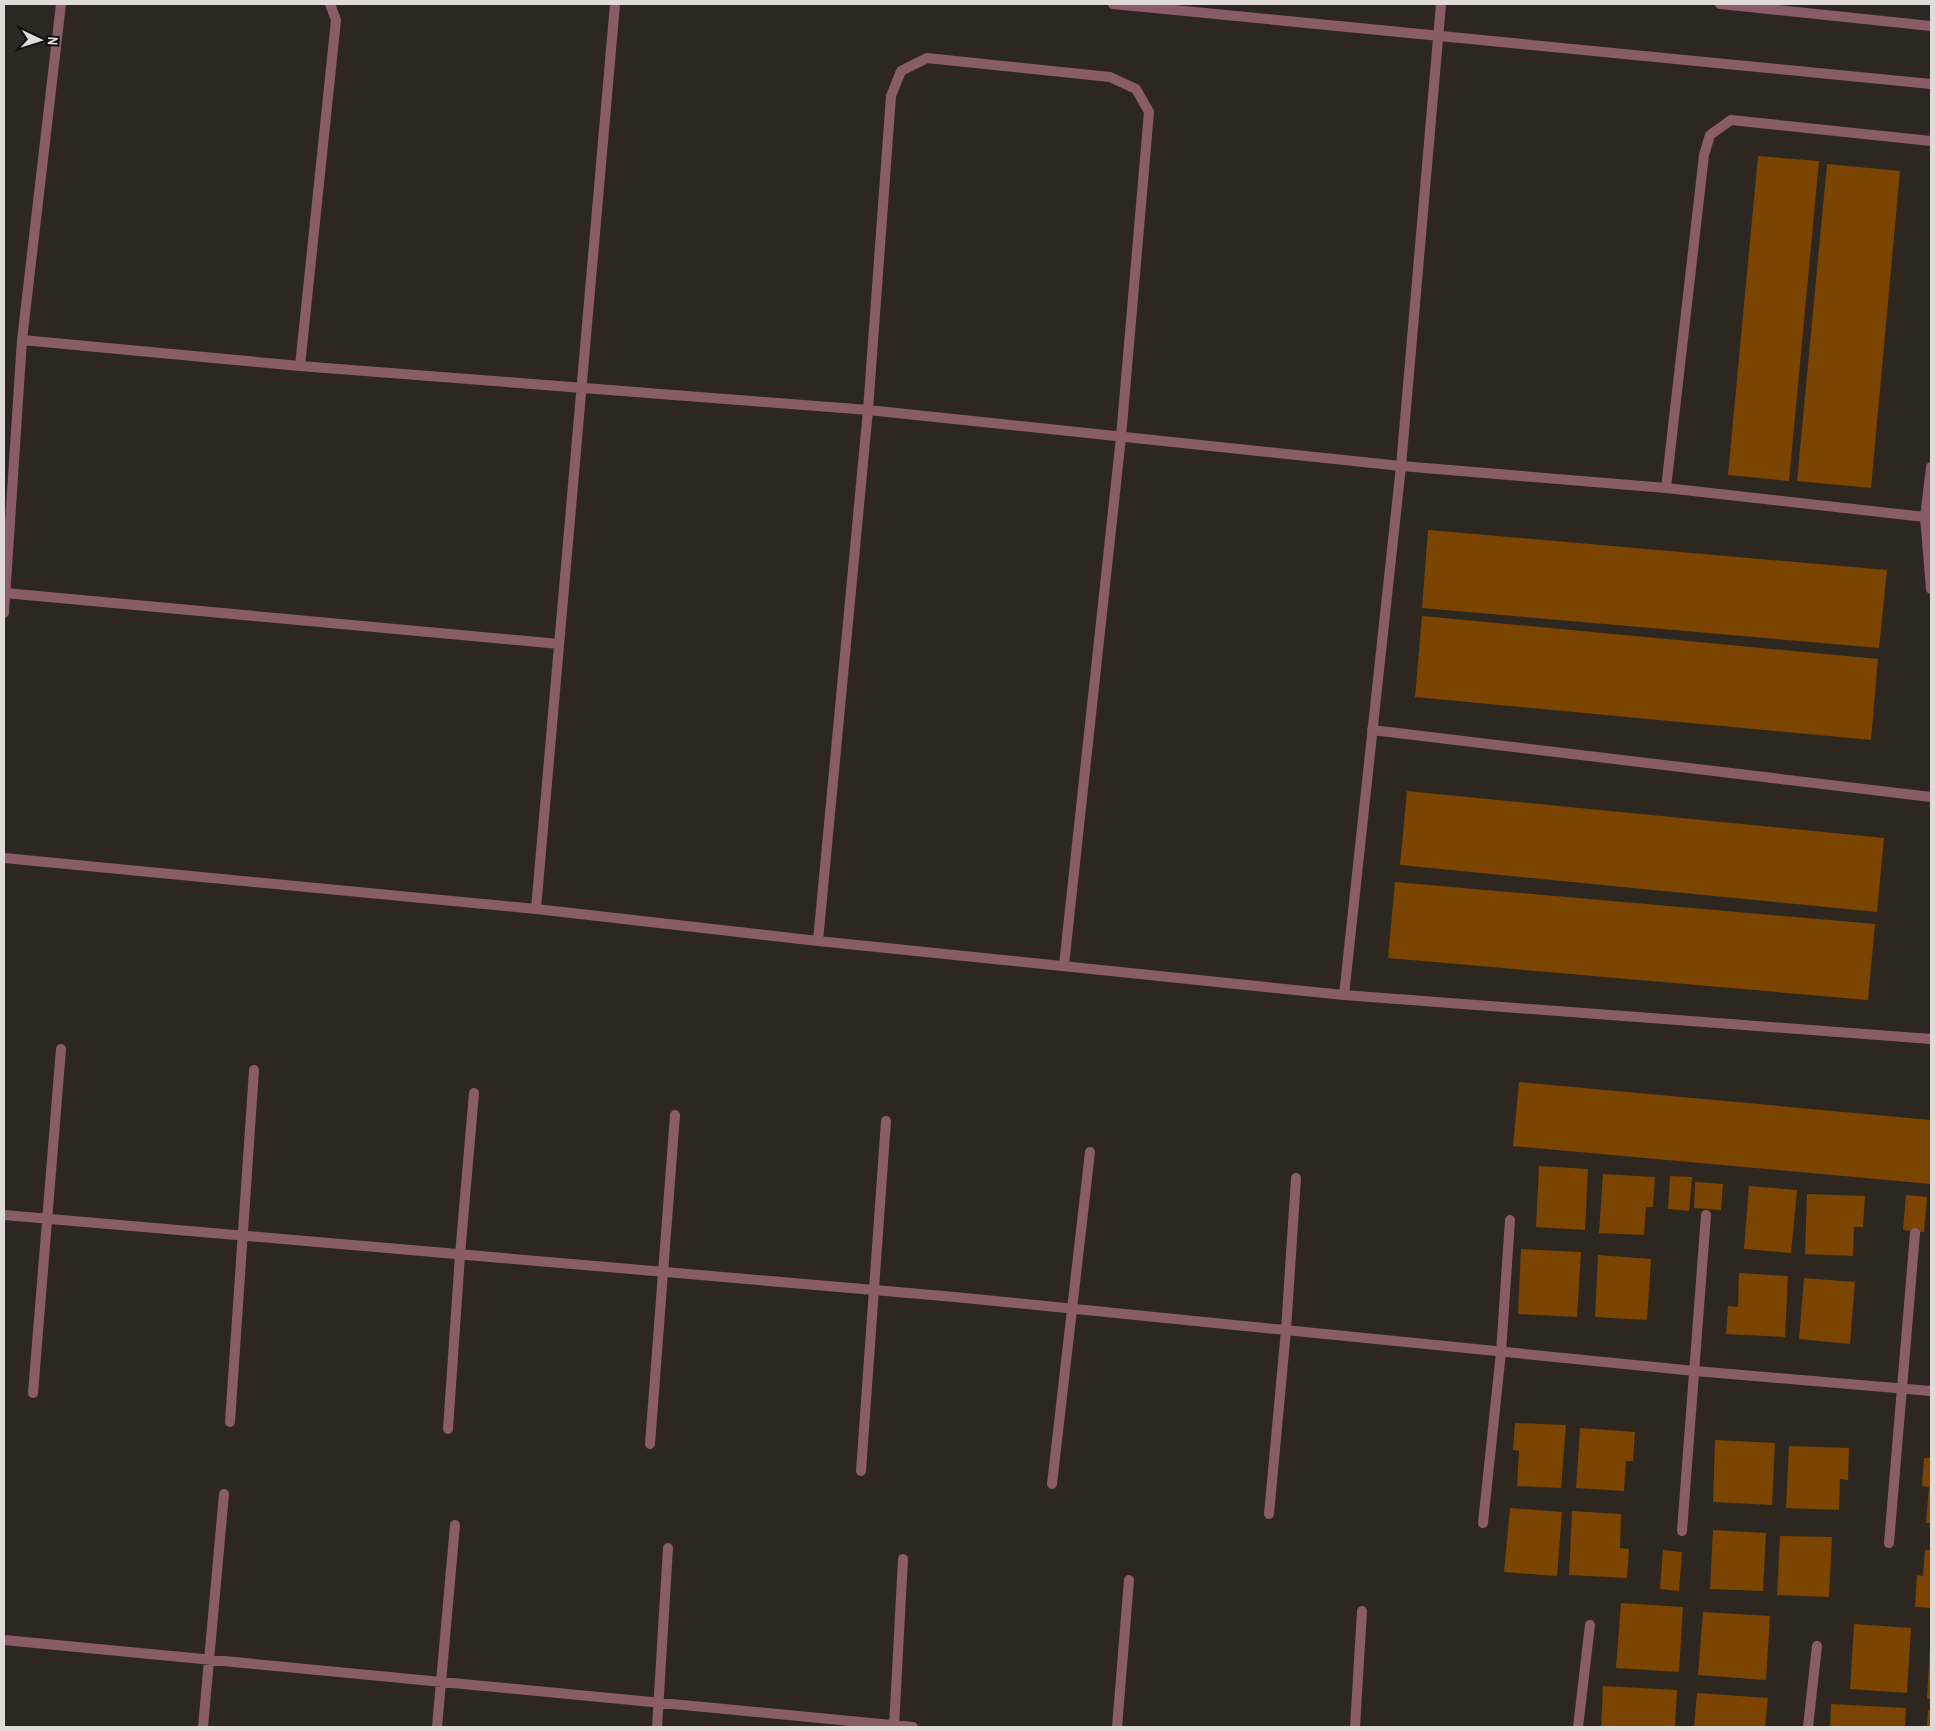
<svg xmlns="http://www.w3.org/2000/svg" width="1935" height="1731" viewBox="0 0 1935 1731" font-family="'Archivo Narrow',sans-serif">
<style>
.building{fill:#7b4401}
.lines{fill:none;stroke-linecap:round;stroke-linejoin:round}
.street{stroke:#895d63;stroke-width:10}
</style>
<rect width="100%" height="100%" fill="#2d2720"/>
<path class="building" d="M 1758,156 L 1819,161 L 1789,481 L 1728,475 Z
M 1827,164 L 1900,171 L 1871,488 L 1797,481 Z
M 1428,530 L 1887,570 L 1879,648 L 1422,608 Z
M 1422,616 L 1878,659 L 1871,740 L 1415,697 Z
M 1407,791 L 1884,838 L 1877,912 L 1400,865 Z
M 1395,882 L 1875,924 L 1868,1000 L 1388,958 Z
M 1519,1082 L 1931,1120 L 1931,1184 L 1513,1146 Z
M 1539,1166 L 1588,1169 L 1585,1230 L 1536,1227 Z
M 1603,1174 L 1655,1177 L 1653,1207 L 1646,1207 L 1644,1235 L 1599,1233 Z
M 1670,1176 L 1692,1177 L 1689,1211 L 1668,1209 Z
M 1695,1182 L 1723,1184 L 1721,1210 L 1694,1208 Z
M 1749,1186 L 1797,1190 L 1791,1253 L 1744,1249 Z
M 1807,1194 L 1865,1196 L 1863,1227 L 1854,1227 L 1853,1256 L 1805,1254 Z
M 1906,1195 L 1927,1197 L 1924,1232 L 1903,1230 Z
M 1521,1249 L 1581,1252 L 1577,1317 L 1518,1314 Z
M 1598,1255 L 1651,1259 L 1647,1320 L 1595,1317 Z
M 1739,1273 L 1788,1276 L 1785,1337 L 1726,1334 L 1728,1306 L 1738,1307 Z
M 1804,1278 L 1855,1282 L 1850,1344 L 1799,1339 Z
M 1515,1423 L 1566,1425 L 1561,1488 L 1517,1486 L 1519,1451 L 1513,1450 Z
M 1580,1428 L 1635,1432 L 1633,1461 L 1626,1461 L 1624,1491 L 1576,1488 Z
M 1715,1440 L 1775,1443 L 1772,1505 L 1713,1502 Z
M 1789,1446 L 1849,1448 L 1848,1480 L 1840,1479 L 1839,1510 L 1786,1508 Z
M 1924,1458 L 1931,1458 L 1931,1523 L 1926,1523 L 1929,1487 L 1922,1486 Z
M 1510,1508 L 1562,1512 L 1557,1576 L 1504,1572 Z
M 1572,1511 L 1621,1514 L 1620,1548 L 1629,1549 L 1627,1578 L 1569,1575 Z
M 1713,1530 L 1766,1533 L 1763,1591 L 1710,1589 Z
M 1780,1536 L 1832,1537 L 1829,1597 L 1777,1595 Z
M 1663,1550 L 1682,1552 L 1679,1591 L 1660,1589 Z
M 1925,1550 L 1931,1550 L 1931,1608 L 1915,1607 L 1917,1575 L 1923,1576 Z
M 1621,1603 L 1683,1607 L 1679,1672 L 1616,1668 Z
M 1703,1612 L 1770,1616 L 1766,1680 L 1698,1675 Z
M 1854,1624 L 1911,1628 L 1907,1693 L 1850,1689 Z
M 1930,1645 L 1931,1645 L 1931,1699 L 1927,1699 Z
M 1603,1686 L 1677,1690 L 1675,1727 L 1601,1727 Z
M 1697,1693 L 1768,1698 L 1765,1727 L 1694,1727 Z
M 1831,1704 L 1906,1708 L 1905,1727 L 1830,1727 Z
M 1928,1710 L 1931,1711 L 1931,1727 L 1927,1727 Z"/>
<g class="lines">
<path class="street" d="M 1113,4 L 1931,84
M 1720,4 L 1931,26
M 22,340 L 300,366 L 868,410 L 1401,466 L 1666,488 L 1925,517
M 300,366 L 336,20 L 330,4
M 1931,467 L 1925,517 L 1931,589
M 1666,488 L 1704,155 L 1710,135 L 1731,120 L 1931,141
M 5,593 L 559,644
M 4,613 L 22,340 L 61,4
M 1372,730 L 1931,797
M 4,858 L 536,909 L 818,941 L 1344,995 L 1931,1039
M 536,909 L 615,4
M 818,941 L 868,410 L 891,96 L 901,71 L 927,58 L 1110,77 L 1136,89 L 1149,112 L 1121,437 L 1064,965
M 1344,995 L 1401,466 L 1441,4
M 4,1215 L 955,1297 L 1695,1371 L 1931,1391
M 33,1393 L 61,1049
M 230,1422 L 254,1070
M 448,1429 L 460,1255 L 474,1093
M 650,1444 L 675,1115
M 861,1471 L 886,1121
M 1052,1484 L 1090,1152
M 1269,1514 L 1286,1330 L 1296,1178
M 1483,1523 L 1501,1352 L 1510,1220
M 1682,1531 L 1706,1215
M 1889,1543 L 1915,1233
M 4,1640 L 913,1727
M 203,1727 L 224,1494
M 437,1727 L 455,1525
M 657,1727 L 668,1548
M 894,1727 L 903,1559
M 1117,1727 L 1129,1580
M 1355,1727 L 1362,1611
M 1578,1727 L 1590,1625
M 1808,1727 L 1817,1646"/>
</g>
<rect width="1935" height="1731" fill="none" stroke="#e0dbd7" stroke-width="10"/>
<g transform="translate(40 40) rotate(94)" stroke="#13100d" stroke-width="4" paint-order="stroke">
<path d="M0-4L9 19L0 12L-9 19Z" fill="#e0dbd7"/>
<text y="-8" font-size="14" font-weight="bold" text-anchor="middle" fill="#e0dbd7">N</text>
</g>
</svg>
